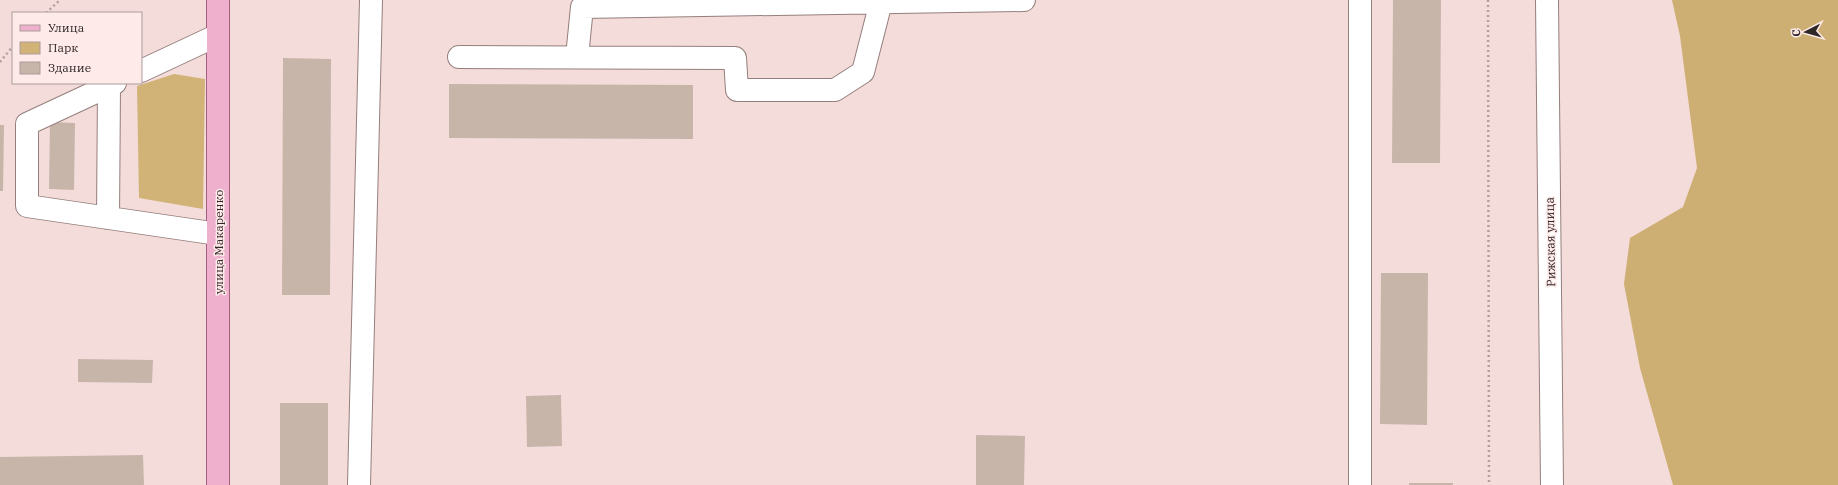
<svg xmlns="http://www.w3.org/2000/svg" width="1838" height="485" viewBox="0 0 1838 485" font-family="'IBM Plex Serif',serif">
<style>
.green{fill:#d1b377}
.forest{fill:#cdaf73}
.building{fill:#c8b5aa}
.lines{fill:none;stroke-linecap:round;stroke-linejoin:round}
.minor-casing{stroke:#947f7d;stroke-width:24}
.major-casing{stroke:#a55e7e;stroke-width:24}
.path{stroke:#b29f9e;stroke-width:2.5;stroke-dasharray:2 3;stroke-linecap:butt}
.minor{stroke:#fff;stroke-width:22}
.major{stroke:#efb0ce;stroke-width:22}
.labels{text-anchor:middle;dominant-baseline:central;stroke-width:3;stroke-linejoin:round;paint-order:stroke}
.street-label{font-size:12px;fill:#302727;stroke:#feeae9}
</style>
<rect width="100%" height="100%" fill="#f4dcda"/>
<path class="green" d="M 174,74 L 205,79 L 203,209 L 139,198 L 137,86 Z"/>
<path class="forest" d="M 1672,0 L 1838,0 L 1838,485 L 1673,485 L 1640,368 L 1624,284 L 1630,238 L 1683,207 L 1697,168 L 1680,36 Z"/>
<path class="building" d="M 1393,0 L 1441,0 L 1440,163 L 1392,163 Z
M 283,58 L 331,59 L 330,295 L 282,295 Z
M 449,84 L 693,85 L 693,139 L 449,138 Z
M 50,122 L 75,123 L 74,190 L 49,189 Z
M 0,125 L 4,125 L 3,191 L 0,191 Z
M 1381,273 L 1428,273 L 1427,425 L 1380,424 Z
M 78,359 L 153,360 L 152,383 L 78,382 Z
M 561,395 L 562,446 L 527,447 L 526,396 Z
M 280,403 L 328,403 L 328,485 L 280,485 Z
M 976,435 L 1025,436 L 1024,485 L 976,485 Z
M 143,455 L 144,485 L 0,485 L 0,457 Z
M 1409,483 L 1453,483 L 1453,485 L 1409,485 Z"/>
<g class="lines">
<g class="minor-casing">
<path id="minor" d="M 1547,0 L 1552,485
M 459,57 L 735,58 L 737,90 L 835,90 L 863,72 L 881,2
M 577,57 L 582,7 L 1024,0
M 141,71 L 218,35
M 115,83 L 27,124 L 27,206 L 218,234
M 108,218 L 109,86
M 359,485 L 371,0
M 1360,485 L 1360,0"/>
</g>
<g class="major-casing">
<path id="major" d="M 218,0 L 218,485"/>
</g>
<path class="path" d="M 1488,0 L 1489,485
M 46,13 L 60,0
M 0,62 L 13,46"/>
<use href="#minor" class="minor"/>
<use href="#major" class="major"/>
</g>
<g class="labels">
<g class="street-label">
<text transform="translate(218 242) rotate(-90)">улица Макаренко</text>
<text transform="translate(1550 242) rotate(-91)">Рижская улица</text>
</g>
</g>
<rect x="12" y="12" width="130" height="72" fill="#feeae9" stroke="#ac9c9b"/>
<rect x="20" y="25" width="20" height="6" fill="#efb0ce" stroke="#ac9c9b"/>
<text x="48" y="32" font-size="12" fill="#302727">Улица</text>
<rect x="20" y="42" width="20" height="12" fill="#d1b377" stroke="#ac9c9b"/>
<text x="48" y="52" font-size="12" fill="#302727">Парк</text>
<rect x="20" y="62" width="20" height="12" fill="#c8b5aa" stroke="#ac9c9b"/>
<text x="48" y="72" font-size="12" fill="#302727">Здание</text>
<g transform="translate(1806 32) rotate(264)" stroke="#feeae9" stroke-width="3" paint-order="stroke">
<path d="M0-3L7 15L0 10L-7 15Z" fill="#302727"/>
<text y="-6" font-size="11" font-weight="bold" text-anchor="middle" fill="#302727">С</text>
</g>
</svg>
